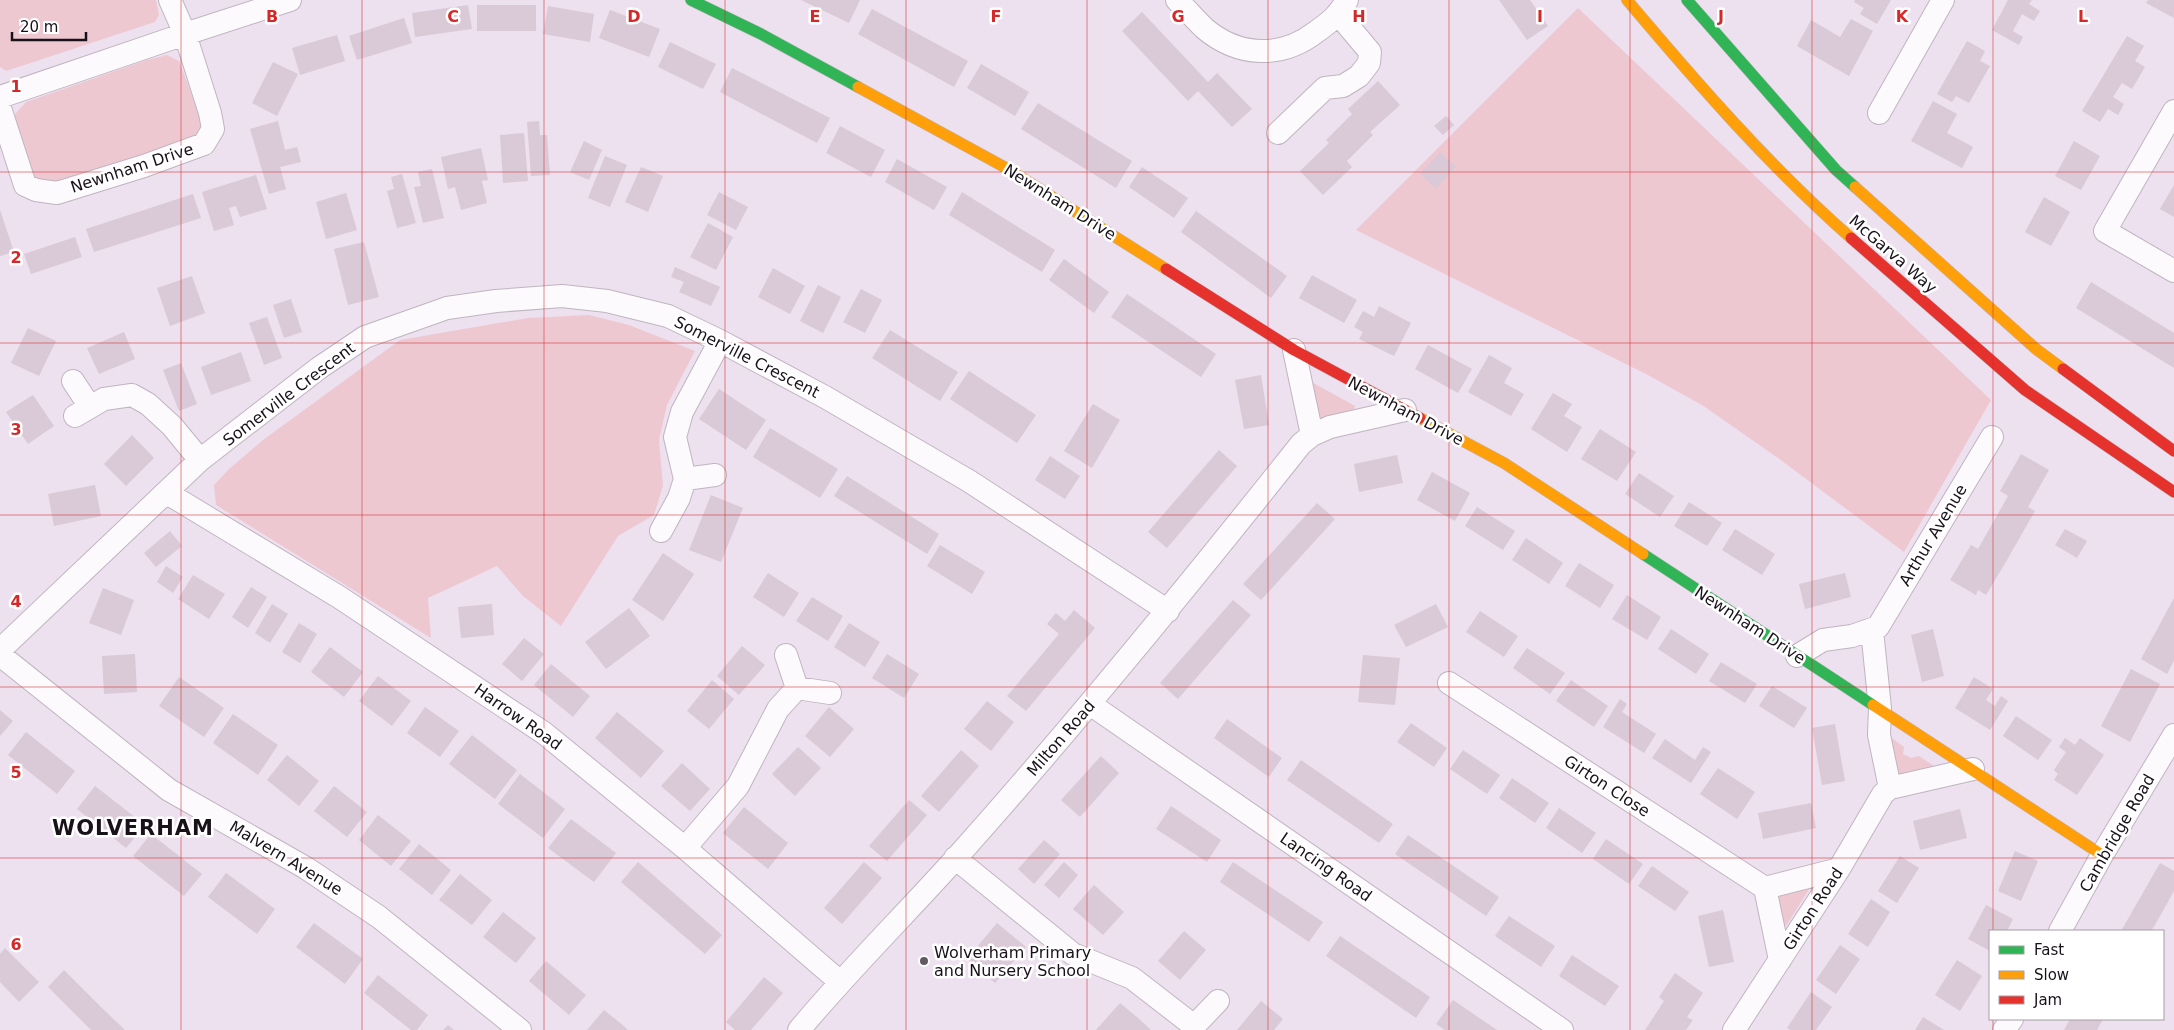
<svg xmlns="http://www.w3.org/2000/svg" width="2174" height="1030" viewBox="0 0 2174 1030" font-family="'DejaVu Sans',sans-serif">
<style>
.green{fill:#eec8d1}
.building{fill:#dac9d6}
.lines{fill:none;stroke-linecap:round;stroke-linejoin:round}
.street-casing{stroke:#bfb5c0;stroke-width:24}
.fast-casing{stroke:#bfb5c0;stroke-width:12}
.slow-casing{stroke:#bfb5c0;stroke-width:12}
.jam-casing{stroke:#bfb5c0;stroke-width:12}
.street{stroke:#fcfafd;stroke-width:22}
.fast{stroke:#30b455;stroke-width:11}
.slow{stroke:#ff9f0a;stroke-width:11}
.jam{stroke:#e5322d;stroke-width:11}
.grid{fill:none;stroke:#d62828;stroke-width:1;stroke-opacity:0.55}
.poi-dot{fill:#635965;stroke:#fff;stroke-width:2}
.labels{text-anchor:middle;dominant-baseline:central;stroke-width:5;stroke-linejoin:round;paint-order:stroke}
.street-label{font-size:16px;fill:#19111a;stroke:#fff}
.poi-label{font-size:16px;fill:#19111a;stroke:#fff;text-anchor:start}
.district-label{font-size:21px;font-weight:bold;letter-spacing:1px;fill:#19111a;stroke:#fff}
.grid-label{font-size:16px;text-anchor:middle;font-weight:bold;fill:#d62828;stroke:#fff;stroke-width:5;stroke-linejoin:round;paint-order:stroke}
</style>
<rect width="100%" height="100%" fill="#ede0ef"/>
<path class="green" d="M 0,0 L 156,0 L 159,15 L 155,22 L 6,71 L 0,67 Z
M 1578,8 L 1991,400 L 1904,552 L 1778,458 L 1702,405 L 1646,374 L 1356,230 Z
M 167,55 L 179,61 L 199,114 L 201,132 L 194,139 L 44,186 L 32,176 L 16,126 L 15,114 L 26,102 L 147,60 Z
M 589,315 L 629,325 L 695,351 L 667,405 L 659,440 L 663,486 L 654,515 L 618,536 L 561,626 L 523,596 L 497,566 L 428,598 L 431,638 L 216,505 L 214,485 L 229,469 L 263,440 L 400,340 L 528,318 Z
M 1308,380 L 1355,406 L 1354,412 L 1317,419 Z
M 1889,736 L 1904,747 L 1903,754 L 1911,758 L 1919,756 L 1934,766 L 1930,770 L 1897,775 Z
M 1810,888 L 1786,926 L 1778,924 L 1774,896 Z"/>
<path class="building" d="M 801,0 L 860,0 L 849,23 Z
M 1499,0 L 1530,0 L 1548,26 L 1527,40 Z
M 1855,0 L 1891,0 L 1877,24 L 1860,14 L 1864,8 L 1854,2 Z
M 2008,0 L 2032,0 L 2029,4 L 2040,11 L 2034,21 L 2022,14 L 2013,31 L 2023,37 L 2019,45 L 1992,30 Z
M 2148,0 L 2174,0 L 2174,18 L 2146,3 Z
M 468,5 L 472,29 L 415,37 L 412,13 Z
M 477,5 L 536,5 L 536,31 L 477,31 Z
M 548,6 L 594,14 L 590,42 L 543,34 Z
M 872,9 L 968,61 L 954,87 L 858,34 Z
M 610,10 L 660,29 L 649,57 L 599,38 Z
M 1142,12 L 1208,82 L 1217,73 L 1252,109 L 1232,127 L 1198,91 L 1188,101 L 1122,31 Z
M 404,18 L 412,43 L 357,60 L 349,36 Z
M 1851,19 L 1873,31 L 1849,76 L 1797,46 L 1811,20 L 1840,37 Z
M 337,35 L 345,61 L 300,75 L 292,48 Z
M 2127,36 L 2144,46 L 2135,61 L 2145,67 L 2132,89 L 2122,83 L 2113,97 L 2124,104 L 2118,115 L 2108,109 L 2100,122 L 2082,111 Z
M 1967,41 L 1985,51 L 1980,61 L 1990,66 L 1969,103 L 1956,96 L 1952,102 L 1937,94 Z
M 670,42 L 716,64 L 703,89 L 658,67 Z
M 273,62 L 298,74 L 277,116 L 252,103 Z
M 981,64 L 1029,92 L 1015,116 L 967,88 Z
M 732,68 L 830,118 L 817,143 L 720,92 Z
M 1378,81 L 1400,105 L 1370,132 L 1373,135 L 1347,161 L 1352,167 L 1323,195 L 1300,171 L 1329,143 L 1326,140 L 1352,114 L 1348,109 Z
M 1933,101 L 1957,114 L 1947,133 L 1973,147 L 1962,168 L 1911,141 Z
M 1038,103 L 1132,161 L 1116,188 L 1021,129 Z
M 1446,116 L 1454,125 L 1443,135 L 1434,126 Z
M 278,121 L 285,150 L 297,147 L 301,162 L 280,167 L 286,189 L 269,194 L 250,129 Z
M 539,121 L 540,135 L 547,135 L 550,175 L 531,176 L 527,122 Z
M 840,126 L 885,150 L 871,177 L 826,153 Z
M 524,133 L 528,181 L 503,183 L 500,135 Z
M 584,141 L 602,150 L 589,180 L 570,172 Z
M 2074,141 L 2100,156 L 2081,190 L 2055,176 Z
M 481,148 L 488,180 L 482,181 L 487,203 L 461,210 L 455,187 L 448,189 L 441,157 Z
M 1440,152 L 1456,166 L 1436,189 L 1420,174 Z
M 605,156 L 627,165 L 610,207 L 588,198 Z
M 897,159 L 947,187 L 934,210 L 885,182 Z
M 641,167 L 663,176 L 648,212 L 625,202 Z
M 1142,167 L 1188,198 L 1174,218 L 1129,187 Z
M 432,169 L 444,218 L 423,223 L 414,187 L 421,186 L 418,172 Z
M 402,174 L 416,223 L 397,228 L 387,191 L 394,189 L 391,177 Z
M 256,175 L 267,209 L 240,217 L 236,206 L 229,208 L 234,225 L 214,231 L 202,192 Z
M 2174,185 L 2174,217 L 2160,209 Z
M 719,192 L 748,207 L 736,230 L 707,215 Z
M 962,192 L 1055,250 L 1042,272 L 949,215 Z
M 346,193 L 357,230 L 326,239 L 316,202 Z
M 193,194 L 201,218 L 94,252 L 86,229 Z
M 2044,197 L 2070,212 L 2051,246 L 2025,232 Z
M 0,210 L 14,252 L 0,256 Z
M 1196,211 L 1287,276 L 1271,298 L 1181,232 Z
M 708,223 L 733,237 L 716,270 L 690,257 Z
M 75,237 L 82,257 L 31,274 L 24,254 Z
M 364,242 L 379,297 L 348,305 L 334,249 Z
M 1064,259 L 1109,292 L 1094,313 L 1049,280 Z
M 675,267 L 720,287 L 711,306 L 679,292 L 684,282 L 671,277 Z
M 773,268 L 805,286 L 790,314 L 758,297 Z
M 1312,275 L 1357,300 L 1344,323 L 1299,298 Z
M 192,276 L 205,313 L 170,326 L 157,288 Z
M 2091,282 L 2174,333 L 2174,368 L 2076,308 Z
M 818,285 L 841,297 L 823,333 L 800,321 Z
M 861,289 L 882,300 L 865,333 L 843,322 Z
M 1127,294 L 1216,354 L 1201,377 L 1111,317 Z
M 291,299 L 302,332 L 284,338 L 273,305 Z
M 1379,306 L 1411,323 L 1394,356 L 1359,339 L 1363,332 L 1354,327 L 1363,311 L 1374,317 Z
M 267,317 L 282,358 L 264,365 L 249,323 Z
M 28,328 L 56,341 L 39,376 L 11,363 Z
M 890,330 L 958,372 L 940,401 L 872,358 Z
M 124,332 L 135,359 L 99,374 L 87,348 Z
M 1428,345 L 1472,369 L 1458,393 L 1415,369 Z
M 241,352 L 251,381 L 211,395 L 201,367 Z
M 1489,355 L 1512,368 L 1504,383 L 1524,394 L 1511,416 L 1468,392 Z
M 181,363 L 197,404 L 179,411 L 163,370 Z
M 969,371 L 1036,415 L 1017,443 L 950,399 Z
M 1261,375 L 1269,425 L 1244,429 L 1235,380 Z
M 719,389 L 766,420 L 746,450 L 699,419 Z
M 1553,393 L 1572,404 L 1564,416 L 1582,427 L 1567,452 L 1531,429 Z
M 33,395 L 54,426 L 28,444 L 6,412 Z
M 1093,404 L 1120,420 L 1092,468 L 1064,451 Z
M 770,428 L 838,469 L 820,498 L 753,457 Z
M 1600,429 L 1636,452 L 1617,481 L 1581,459 Z
M 132,435 L 154,458 L 126,486 L 104,464 Z
M 1219,450 L 1237,466 L 1167,548 L 1148,532 Z
M 2021,454 L 2049,470 L 2028,507 L 2035,511 L 2004,565 L 1986,595 L 1978,590 L 1976,595 L 1950,580 L 1971,545 L 1978,549 L 2008,496 L 2000,491 Z
M 1397,455 L 1403,483 L 1359,492 L 1354,464 Z
M 1050,456 L 1080,476 L 1065,499 L 1035,480 Z
M 1432,472 L 1470,493 L 1455,521 L 1417,500 Z
M 1639,473 L 1674,496 L 1660,517 L 1625,494 Z
M 847,476 L 939,534 L 927,554 L 834,496 Z
M 95,485 L 101,516 L 54,526 L 48,494 Z
M 711,495 L 743,508 L 721,562 L 689,550 Z
M 1689,502 L 1722,523 L 1707,546 L 1674,526 Z
M 1317,503 L 1335,519 L 1261,600 L 1243,584 Z
M 1477,507 L 1515,531 L 1503,550 L 1465,526 Z
M 1735,529 L 1775,554 L 1762,575 L 1722,550 Z
M 2065,529 L 2087,541 L 2077,558 L 2055,545 Z
M 170,531 L 182,546 L 156,567 L 144,553 Z
M 1526,538 L 1563,563 L 1549,584 L 1512,560 Z
M 940,545 L 985,572 L 972,594 L 927,566 Z
M 663,553 L 694,574 L 663,621 L 632,600 Z
M 1579,563 L 1614,585 L 1600,608 L 1565,586 Z
M 166,566 L 183,577 L 173,593 L 157,582 Z
M 768,573 L 799,593 L 784,617 L 753,597 Z
M 1845,573 L 1851,597 L 1805,609 L 1799,584 Z
M 193,575 L 225,594 L 209,619 L 178,599 Z
M 251,587 L 267,597 L 248,628 L 232,617 Z
M 103,588 L 134,600 L 121,635 L 89,623 Z
M 1627,595 L 1661,617 L 1647,640 L 1612,619 Z
M 812,597 L 843,616 L 828,641 L 796,621 Z
M 2174,598 L 2174,661 L 2167,674 L 2141,659 Z
M 1233,600 L 1251,615 L 1178,699 L 1160,683 Z
M 272,604 L 288,614 L 270,643 L 255,633 Z
M 492,604 L 494,635 L 461,638 L 458,607 Z
M 1436,604 L 1448,627 L 1406,647 L 1394,625 Z
M 629,608 L 650,636 L 606,669 L 585,642 Z
M 1074,610 L 1095,628 L 1026,711 L 1007,696 L 1059,634 L 1047,624 L 1056,613 L 1065,621 Z
M 1480,611 L 1518,636 L 1504,657 L 1466,632 Z
M 299,623 L 317,634 L 300,663 L 282,652 Z
M 849,623 L 880,642 L 865,667 L 834,647 Z
M 1671,629 L 1709,654 L 1696,674 L 1658,649 Z
M 1933,629 L 1944,676 L 1922,682 L 1911,635 Z
M 524,638 L 544,654 L 522,681 L 502,664 Z
M 742,646 L 765,665 L 739,695 L 717,676 Z
M 330,647 L 363,672 L 344,697 L 311,672 Z
M 1527,648 L 1565,673 L 1550,694 L 1513,668 Z
M 135,654 L 137,692 L 104,694 L 102,656 Z
M 887,654 L 919,674 L 904,698 L 872,678 Z
M 1363,655 L 1400,658 L 1395,705 L 1358,702 Z
M 1721,662 L 1757,684 L 1745,703 L 1709,681 Z
M 551,664 L 590,696 L 573,717 L 534,685 Z
M 2131,669 L 2160,684 L 2130,742 L 2101,726 Z
M 378,676 L 411,701 L 392,726 L 359,701 Z
M 179,677 L 224,708 L 204,737 L 159,706 Z
M 1974,677 L 1993,689 L 1986,700 L 1995,706 L 2001,696 L 2008,701 L 1990,730 L 1955,708 Z
M 712,680 L 734,699 L 709,729 L 687,711 Z
M 1571,680 L 1608,706 L 1594,727 L 1556,701 Z
M 1772,686 L 1807,708 L 1794,728 L 1759,706 Z
M 1620,699 L 1627,704 L 1622,712 L 1656,734 L 1644,753 L 1603,727 Z
M 987,701 L 1014,722 L 991,751 L 964,729 Z
M 425,707 L 459,731 L 440,757 L 407,733 Z
M 829,707 L 854,729 L 830,757 L 805,736 Z
M 0,710 L 13,721 L 0,736 Z
M 617,712 L 664,751 L 641,778 L 595,738 Z
M 233,714 L 278,745 L 258,775 L 213,743 Z
M 2016,716 L 2052,740 L 2038,760 L 2003,736 Z
M 1227,719 L 1282,758 L 1269,777 L 1214,738 Z
M 1411,723 L 1447,748 L 1434,767 L 1397,742 Z
M 1835,724 L 1845,781 L 1822,785 L 1812,728 Z
M 26,732 L 75,771 L 57,794 L 8,755 Z
M 472,735 L 517,770 L 495,799 L 449,764 Z
M 2065,738 L 2075,745 L 2080,738 L 2104,755 L 2077,795 L 2054,780 L 2058,774 L 2054,770 L 2066,752 L 2059,747 Z
M 1665,739 L 1695,760 L 1703,747 L 1711,752 L 1691,783 L 1652,758 Z
M 798,747 L 821,768 L 795,796 L 772,774 Z
M 961,750 L 979,766 L 939,812 L 921,796 Z
M 1463,750 L 1500,775 L 1487,794 L 1450,769 Z
M 287,755 L 319,781 L 299,806 L 267,780 Z
M 1101,756 L 1119,773 L 1080,817 L 1061,800 Z
M 1301,760 L 1393,824 L 1379,843 L 1287,780 Z
M 682,763 L 710,789 L 690,811 L 661,786 Z
M 1718,768 L 1755,792 L 1737,819 L 1700,794 Z
M 520,774 L 565,809 L 543,838 L 498,804 Z
M 1512,778 L 1549,803 L 1535,823 L 1499,798 Z
M 95,786 L 145,825 L 126,848 L 77,809 Z
M 334,786 L 367,812 L 347,837 L 314,811 Z
M 909,800 L 927,815 L 887,861 L 869,846 Z
M 1811,803 L 1816,828 L 1763,839 L 1758,813 Z
M 1171,806 L 1221,840 L 1207,862 L 1156,829 Z
M 744,807 L 788,843 L 768,869 L 723,833 Z
M 1559,808 L 1596,833 L 1582,853 L 1546,828 Z
M 1960,809 L 1967,838 L 1920,850 L 1913,821 Z
M 378,815 L 411,841 L 391,866 L 359,840 Z
M 571,819 L 616,853 L 594,882 L 548,848 Z
M 151,834 L 202,874 L 184,896 L 133,856 Z
M 1408,835 L 1499,897 L 1486,916 L 1395,854 Z
M 1606,839 L 1643,864 L 1629,884 L 1593,859 Z
M 1044,840 L 1060,854 L 1034,884 L 1018,869 Z
M 419,844 L 451,870 L 432,895 L 399,869 Z
M 2015,851 L 2038,861 L 2021,901 L 1998,891 Z
M 1900,856 L 1919,868 L 1897,903 L 1878,891 Z
M 638,862 L 722,935 L 705,954 L 621,882 Z
M 864,862 L 882,878 L 842,924 L 824,908 Z
M 1064,862 L 1078,875 L 1059,898 L 1044,885 Z
M 1233,862 L 1323,922 L 1309,942 L 1220,882 Z
M 2160,863 L 2174,871 L 2174,891 L 2155,925 L 2151,931 L 2121,931 Z
M 1652,866 L 1689,892 L 1675,911 L 1638,886 Z
M 226,873 L 275,909 L 257,934 L 208,897 Z
M 460,874 L 492,900 L 472,925 L 439,900 Z
M 1094,885 L 1124,912 L 1103,935 L 1073,909 Z
M 1871,899 L 1890,912 L 1868,947 L 1848,934 Z
M 1986,905 L 2013,919 L 2007,931 L 1990,931 L 1990,951 L 1968,939 Z
M 1723,910 L 1734,962 L 1709,967 L 1698,916 Z
M 503,912 L 536,938 L 516,963 L 483,937 Z
M 1509,916 L 1555,946 L 1541,967 L 1495,936 Z
M 314,923 L 363,959 L 345,984 L 296,947 Z
M 997,923 L 1026,947 L 995,983 L 967,959 Z
M 1184,931 L 1206,950 L 1180,980 L 1158,961 Z
M 1340,936 L 1430,997 L 1416,1018 L 1326,956 Z
M 1840,945 L 1860,959 L 1836,994 L 1816,980 Z
M 5,948 L 39,982 L 19,1002 L 0,982 L 0,954 Z
M 1572,955 L 1619,986 L 1605,1006 L 1559,976 Z
M 1957,960 L 1982,976 L 1960,1011 L 1935,995 Z
M 546,961 L 586,995 L 569,1015 L 529,981 Z
M 64,970 L 104,1010 L 125,1030 L 91,1030 L 48,987 Z
M 1675,973 L 1703,993 L 1687,1017 L 1693,1020 L 1686,1030 L 1645,1030 L 1664,1001 L 1659,997 Z
M 378,975 L 428,1015 L 417,1030 L 411,1030 L 364,993 Z
M 764,977 L 783,993 L 751,1030 L 735,1030 L 726,1022 Z
M 1811,992 L 1832,1007 L 1816,1030 L 1791,1030 L 1787,1028 Z
M 1453,1000 L 1497,1030 L 1445,1030 L 1436,1024 Z
M 1261,1001 L 1283,1019 L 1274,1030 L 1237,1030 Z
M 1120,1003 L 1138,1018 L 1151,1030 L 1096,1030 Z
M 604,1010 L 625,1027 L 628,1030 L 587,1030 Z
M 1923,1017 L 1944,1030 L 1915,1030 Z
M 2070,1019 L 2103,1019 L 2097,1030 L 2064,1030 Z
M 448,1025 L 454,1030 L 443,1030 Z"/>
<g class="lines">
<g class="street-casing">
<path id="street" d="M 170,0 L 185,34 L 290,0
M 1177,0 C 1186,9 1195,19 1204,28 C 1238,57 1281,59 1316,32 C 1330,22 1338,16 1347,0
M 0,97 L 185,34 L 210,113 L 213,129 L 204,144 L 144,166 L 57,193 L 36,190 L 25,185 L 0,108
M 2174,111 L 2105,231 L 2174,271
M 1879,113 L 1943,0
M 1278,133 L 1325,88 L 1343,86 L 1359,76 L 1369,63 L 1370,52 L 1339,15
M 73,381 L 90,407
M 75,416 L 104,399 L 132,395 L 148,404 L 172,426 L 200,460
M 1312,435 L 1330,427 L 1405,410
M 685,479 L 715,475
M 167,493 L 339,597 L 544,733 L 685,848 L 839,981
M 661,531 L 679,498 L 685,479 L 675,437 L 682,412 L 720,341
M 0,650 L 200,460 L 319,368 L 365,337 L 447,308 L 496,301 L 562,296 L 607,301 L 668,316 L 720,341 L 825,397 L 969,481 L 1168,611
M 0,655 L 169,790 L 306,868 L 379,917 L 520,1030
M 1797,656 L 1823,640 L 1852,636 L 1878,627 L 1992,437
M 1449,683 L 1765,888 L 1780,960
M 797,688 L 830,693
M 1090,704 L 1562,1030
M 1890,788 L 1973,769
M 685,848 L 738,786 L 778,709 L 797,688 L 786,655
M 955,858 L 1073,954 L 1132,978 L 1194,1026 L 1218,1001
M 1765,888 L 1839,869
M 2060,931 L 2102,855 L 2174,735
M 799,1030 C 849,970 904,916 956,858 C 1076,724 1189,585 1301,444 L 1312,435 L 1294,350
M 1734,1030 L 1839,869 L 1883,794 L 1890,788 L 1879,735 L 1880,708 L 1872,630
M 2004,1030 L 2012,1019"/>
</g>
<g class="fast-casing">
<path id="fast" d="M 691,0 L 761,34 L 858,87
M 1687,0 L 1836,170 L 1855,187
M 1643,554 L 1873,705"/>
</g>
<g class="slow-casing">
<path id="slow" d="M 1627,0 C 1697,83 1769,166 1851,238
M 858,87 L 1008,169 L 1166,269
M 1855,187 L 2036,349 L 2063,369
M 1420,418 L 1504,463 L 1643,554
M 1873,705 L 2102,855"/>
</g>
<g class="jam-casing">
<path id="jam" d="M 1851,238 L 2025,390 L 2174,492
M 1166,269 L 1294,350 L 1420,418
M 2063,369 L 2174,451"/>
</g>
<use href="#street" class="street"/>
<use href="#fast" class="fast"/>
<use href="#slow" class="slow"/>
<use href="#jam" class="jam"/>
</g>
<path class="grid" d="M 181,0 L 181,1030M 362,0 L 362,1030M 544,0 L 544,1030M 725,0 L 725,1030M 906,0 L 906,1030M 1087,0 L 1087,1030M 1268,0 L 1268,1030M 1449,0 L 1449,1030M 1630,0 L 1630,1030M 1812,0 L 1812,1030M 1993,0 L 1993,931M 0,172 L 2174,172M 0,343 L 2174,343M 0,515 L 2174,515M 0,687 L 2174,687M 0,858 L 2174,858M 1993,1019 L 1993,1030"/>
<circle class="poi-dot" cx="924" cy="961" r="5"/>
<g class="labels">
<g class="street-label">
<text transform="translate(132 168) rotate(-18)">Newnham Drive</text>
<text transform="translate(1060 202) rotate(32)">Newnham Drive</text>
<text transform="translate(1893 254) rotate(41)">McGarva Way</text>
<text transform="translate(747 357) rotate(27)">Somerville Crescent</text>
<text transform="translate(289 394) rotate(-37)">Somerville Crescent</text>
<text transform="translate(1406 411) rotate(28)">Newnham Drive</text>
<text transform="translate(1933 535) rotate(-59)">Arthur Avenue</text>
<text transform="translate(1750 625) rotate(33)">Newnham Drive</text>
<text transform="translate(518 717) rotate(35)">Harrow Road</text>
<text transform="translate(1061 738) rotate(-49)">Milton Road</text>
<text transform="translate(1607 786) rotate(33)">Girton Close</text>
<text transform="translate(2117 833) rotate(-60)">Cambridge Road</text>
<text transform="translate(286 858) rotate(31)">Malvern Avenue</text>
<text transform="translate(1326 867) rotate(35)">Lancing Road</text>
<text transform="translate(1813 909) rotate(-57)">Girton Road</text>
</g>
<g class="poi-label">
<text x="934" y="952">Wolverham Primary<tspan x="934" dy="18">and Nursery School</tspan></text>
</g>
<g class="district-label">
<text x="133" y="828">WOLVERHAM</text>
</g>
</g>
<g class="grid-label">
<text x="272" y="22">B</text>
<text x="453" y="22">C</text>
<text x="634" y="22">D</text>
<text x="815" y="22">E</text>
<text x="996" y="22">F</text>
<text x="1178" y="22">G</text>
<text x="1359" y="22">H</text>
<text x="1540" y="22">I</text>
<text x="1721" y="22">J</text>
<text x="1902" y="22">K</text>
<text x="2083" y="22">L</text>
<text x="16" y="92">1</text>
<text x="16" y="263">2</text>
<text x="16" y="435">3</text>
<text x="16" y="607">4</text>
<text x="16" y="778">5</text>
<text x="16" y="950">6</text>
</g>
<rect x="1989" y="930" width="175" height="90" fill="#ffffff" stroke="#a3a0a3"/>
<rect x="1999" y="946" width="25" height="8" fill="#30b455" stroke="#a3a0a3"/>
<text x="2034" y="955" font-size="15" fill="#19111a">Fast</text>
<rect x="1999" y="971" width="25" height="8" fill="#ff9f0a" stroke="#a3a0a3"/>
<text x="2034" y="980" font-size="15" fill="#19111a">Slow</text>
<rect x="1999" y="996" width="25" height="8" fill="#e5322d" stroke="#a3a0a3"/>
<text x="2034" y="1005" font-size="15" fill="#19111a">Jam</text>
<path d="M12 32v8h74v-8" fill="none" stroke="#19111a" stroke-width="2.5"/>
<text x="20" y="32" font-size="15" fill="#19111a" stroke="#ffffff" stroke-width="4" paint-order="stroke">20 m</text>
</svg>
